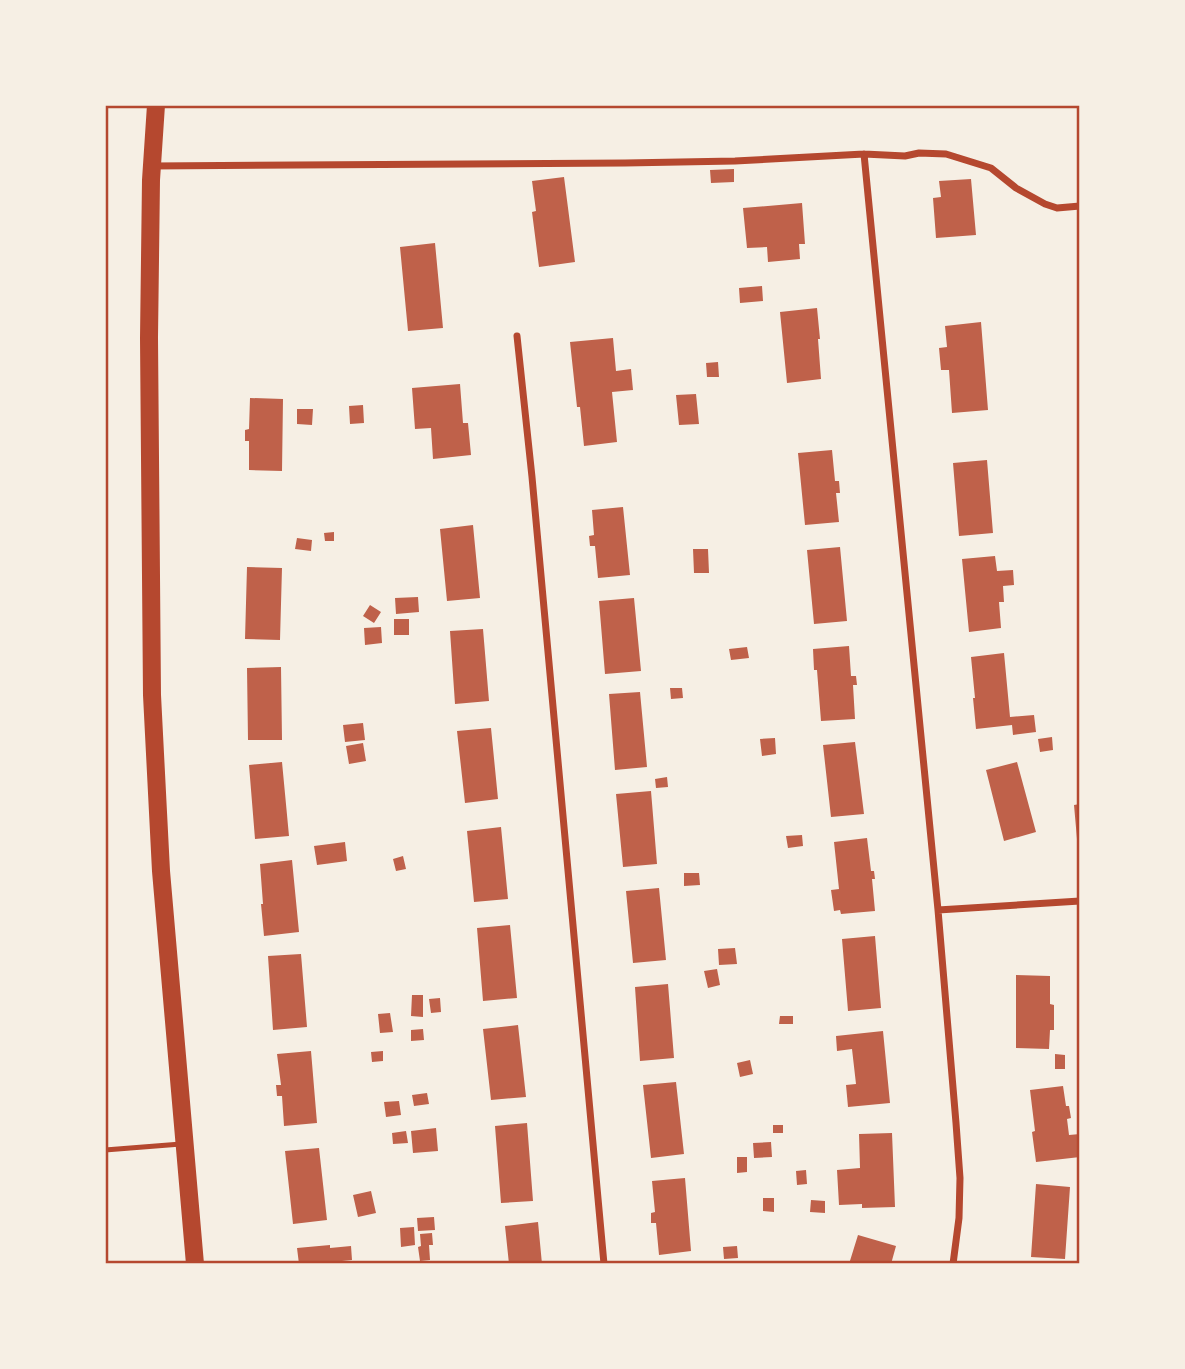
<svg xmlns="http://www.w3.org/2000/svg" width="1185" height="1369" viewBox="0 0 1185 1369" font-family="'Nunito Sans',sans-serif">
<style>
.building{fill:#bf614a}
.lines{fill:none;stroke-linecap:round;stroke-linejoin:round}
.service{stroke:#b5482f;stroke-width:5}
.minor{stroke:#b5482f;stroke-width:7}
.primary{stroke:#b5482f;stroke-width:18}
.neatline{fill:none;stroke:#b5482f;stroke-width:2.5}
</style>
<rect width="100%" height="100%" fill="#f6efe4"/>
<path class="building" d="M 734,169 L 734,182 L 711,183 L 710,170 Z
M 564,177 L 575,262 L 539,267 L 532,212 L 536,211 L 532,181 Z
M 971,179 L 976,235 L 936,238 L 933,198 L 941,197 L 939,181 Z
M 802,203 L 805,244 L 799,244 L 800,259 L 768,262 L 767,247 L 747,248 L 743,208 Z
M 435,243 L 443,328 L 408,331 L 400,247 Z
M 762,286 L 763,301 L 740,303 L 739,288 Z
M 817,308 L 820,339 L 818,339 L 821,379 L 787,383 L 780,312 Z
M 981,322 L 988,410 L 952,413 L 949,370 L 941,370 L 939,348 L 947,347 L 945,326 Z
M 613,338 L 616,371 L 631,369 L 633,390 L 612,392 L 617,442 L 584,446 L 580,407 L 577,407 L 570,342 Z
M 718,362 L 719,377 L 707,377 L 706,363 Z
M 460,384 L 463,423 L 468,423 L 471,455 L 433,459 L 431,428 L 415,429 L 412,388 Z
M 696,394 L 699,424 L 679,425 L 676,395 Z
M 250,398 L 283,399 L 282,471 L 249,470 L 249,441 L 245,441 L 245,430 L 249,429 Z
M 363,405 L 364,423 L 350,424 L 349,406 Z
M 297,409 L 313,409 L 312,425 L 297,424 Z
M 832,450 L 835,481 L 839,481 L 840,493 L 836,493 L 839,522 L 805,525 L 798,453 Z
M 987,460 L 993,533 L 959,536 L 953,463 Z
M 623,507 L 630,575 L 598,578 L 595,546 L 590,546 L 589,536 L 594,535 L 592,510 Z
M 473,525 L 480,598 L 447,601 L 440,529 Z
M 334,532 L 334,541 L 325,541 L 324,533 Z
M 297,538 L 312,540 L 311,551 L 295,549 Z
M 840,547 L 847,621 L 814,624 L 807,550 Z
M 693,549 L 708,549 L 709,573 L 694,573 Z
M 995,556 L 997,571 L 1013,570 L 1014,585 L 1003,586 L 1004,602 L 999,602 L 1001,628 L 969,632 L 962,559 Z
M 247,567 L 282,568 L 280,640 L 245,639 Z
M 418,597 L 419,612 L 396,614 L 395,598 Z
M 634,598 L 641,671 L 605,674 L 599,601 Z
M 370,605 L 381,612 L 374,623 L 363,616 Z
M 394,619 L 409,619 L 409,635 L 394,635 Z
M 381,627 L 382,643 L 365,645 L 364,628 Z
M 483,629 L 489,701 L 455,704 L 450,631 Z
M 849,646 L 851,676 L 856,676 L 857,685 L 853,685 L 855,719 L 821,721 L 817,670 L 814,670 L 813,649 Z
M 747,647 L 749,658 L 731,660 L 729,649 Z
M 1004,653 L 1010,717 L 1034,715 L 1036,732 L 1013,735 L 1012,725 L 976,729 L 973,698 L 975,698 L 971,657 Z
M 281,667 L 282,740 L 248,740 L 247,668 Z
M 670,688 L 682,688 L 683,698 L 671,699 Z
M 640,692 L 647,767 L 615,770 L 609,694 Z
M 363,723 L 365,740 L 345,742 L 343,725 Z
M 491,728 L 498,799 L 465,803 L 457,731 Z
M 1052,737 L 1053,750 L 1040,752 L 1038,739 Z
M 775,738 L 776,754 L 762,756 L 760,739 Z
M 855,742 L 864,814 L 831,817 L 823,745 Z
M 363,743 L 366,761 L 349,764 L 346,746 Z
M 282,762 L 289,836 L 255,839 L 249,765 Z
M 1017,762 L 1036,832 L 1004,841 L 986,770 Z
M 667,777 L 668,787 L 656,788 L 655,779 Z
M 651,791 L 657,864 L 623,867 L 616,794 Z
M 1080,804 L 1080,839 L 1077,839 L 1074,805 Z
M 501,827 L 508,899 L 474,902 L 467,831 Z
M 802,835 L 803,846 L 788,848 L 786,836 Z
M 867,838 L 871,871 L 874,871 L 875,879 L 872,879 L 875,911 L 841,914 L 840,910 L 834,911 L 831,890 L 839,889 L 834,842 Z
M 345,842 L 347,861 L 317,865 L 314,846 Z
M 403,856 L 406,869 L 396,871 L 393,859 Z
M 292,860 L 299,932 L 264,936 L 261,904 L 263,904 L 260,864 Z
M 684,873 L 699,873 L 700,885 L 684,886 Z
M 659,888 L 666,960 L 633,963 L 626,891 Z
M 510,925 L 517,998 L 483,1001 L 477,928 Z
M 875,936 L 881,1008 L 848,1011 L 842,939 Z
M 735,948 L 737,964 L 719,965 L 718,949 Z
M 301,954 L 307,1027 L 273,1030 L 268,956 Z
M 717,969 L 720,985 L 708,988 L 704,971 Z
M 1016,975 L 1050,976 L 1050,1004 L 1054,1005 L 1054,1030 L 1050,1030 L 1049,1049 L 1016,1048 Z
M 668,984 L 674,1058 L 640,1061 L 635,987 Z
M 412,995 L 423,995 L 423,1017 L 411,1016 Z
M 440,998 L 441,1012 L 431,1013 L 429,999 Z
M 390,1013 L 393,1032 L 380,1033 L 378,1014 Z
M 780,1016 L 793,1016 L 793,1024 L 779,1024 Z
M 518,1025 L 526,1097 L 491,1100 L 483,1029 Z
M 423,1029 L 424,1040 L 411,1041 L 411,1030 Z
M 883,1031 L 890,1103 L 848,1107 L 846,1085 L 856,1084 L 852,1049 L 837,1051 L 836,1036 Z
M 311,1051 L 317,1123 L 284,1126 L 282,1096 L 277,1096 L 276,1085 L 281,1085 L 277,1054 Z
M 383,1051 L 383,1061 L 372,1062 L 371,1052 Z
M 1055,1054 L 1065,1055 L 1065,1069 L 1055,1069 Z
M 750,1060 L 753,1074 L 740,1077 L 737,1063 Z
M 676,1082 L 684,1154 L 651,1158 L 643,1085 Z
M 1063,1086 L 1066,1106 L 1069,1106 L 1071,1118 L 1067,1119 L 1069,1135 L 1080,1134 L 1080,1157 L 1036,1162 L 1032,1132 L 1035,1131 L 1030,1090 Z
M 427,1093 L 429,1104 L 414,1106 L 412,1095 Z
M 399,1101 L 401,1115 L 386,1117 L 384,1102 Z
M 527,1123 L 533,1201 L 501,1203 L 495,1126 Z
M 773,1125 L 783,1125 L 783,1133 L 773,1133 Z
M 436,1128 L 438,1151 L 413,1153 L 411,1131 Z
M 406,1131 L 408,1143 L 393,1144 L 392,1133 Z
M 892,1133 L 895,1207 L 862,1208 L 862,1204 L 839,1205 L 837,1170 L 860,1168 L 859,1134 Z
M 771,1142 L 772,1157 L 754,1158 L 753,1143 Z
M 319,1148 L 327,1220 L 293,1224 L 285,1151 Z
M 737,1157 L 747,1157 L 747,1172 L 737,1173 Z
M 806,1170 L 807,1184 L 797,1185 L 796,1171 Z
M 685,1178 L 691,1251 L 659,1255 L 656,1223 L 651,1223 L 651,1213 L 655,1212 L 652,1181 Z
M 1036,1184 L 1070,1187 L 1065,1259 L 1031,1257 Z
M 371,1191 L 376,1213 L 358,1217 L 353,1195 Z
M 763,1198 L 774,1198 L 774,1212 L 763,1211 Z
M 811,1200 L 825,1201 L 825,1213 L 810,1212 Z
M 434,1217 L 435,1230 L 418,1231 L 417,1218 Z
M 538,1222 L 542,1264 L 509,1264 L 505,1226 Z
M 414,1227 L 415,1245 L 401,1247 L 400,1228 Z
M 432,1233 L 433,1245 L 429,1245 L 430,1260 L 420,1261 L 418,1247 L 421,1246 L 420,1234 Z
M 858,1235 L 896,1246 L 891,1264 L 849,1264 Z
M 330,1245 L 330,1248 L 351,1246 L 352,1260 L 332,1262 L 332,1264 L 299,1264 L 297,1248 Z
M 737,1246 L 738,1258 L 724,1259 L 723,1247 Z"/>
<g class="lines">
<path class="service" d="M 105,1150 L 181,1144"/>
<path class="minor" d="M 864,154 L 938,910 L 956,1123 L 960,1178 L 959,1218 L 953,1264
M 152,166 L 625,163 L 735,161 L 864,154 L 905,156 L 919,153 L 946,154 L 991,168 L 1016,188 L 1045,204 L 1057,208 L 1080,206
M 517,336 L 532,477 L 604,1264
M 938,910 L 1080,901"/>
<path class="primary" d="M 156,105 L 151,180 L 149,338 L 152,695 L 161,871 L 195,1264"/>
</g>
<rect width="1185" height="1369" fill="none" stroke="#f6efe4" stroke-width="214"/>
<rect x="107" y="107" width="971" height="1155" class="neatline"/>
</svg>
